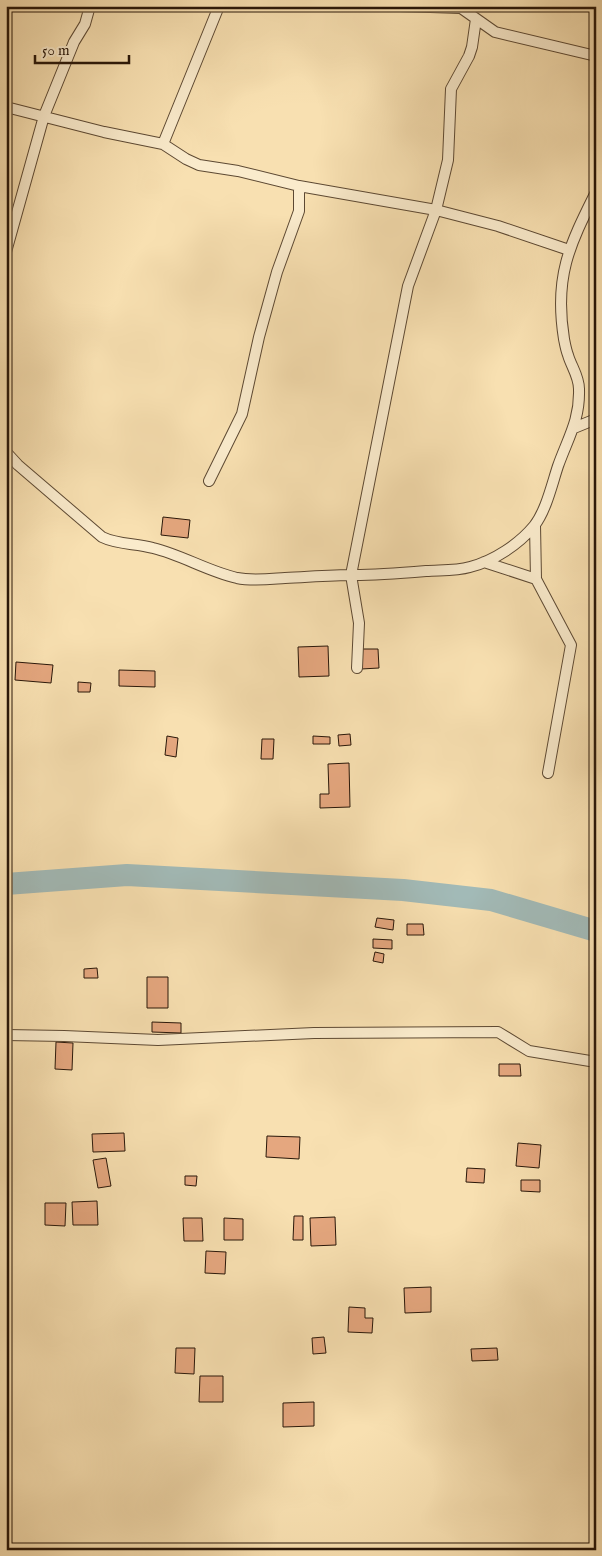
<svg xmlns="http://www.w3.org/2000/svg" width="602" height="1556" viewBox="0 0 602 1556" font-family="'IM FELL English',serif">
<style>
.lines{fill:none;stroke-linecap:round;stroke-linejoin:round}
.river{stroke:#a2bab7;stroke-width:22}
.building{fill:#e5a77f;stroke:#291709}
.street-casing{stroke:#5d4933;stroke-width:12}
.street{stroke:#faebcc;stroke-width:10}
</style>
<rect width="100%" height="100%" fill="#f8e0b1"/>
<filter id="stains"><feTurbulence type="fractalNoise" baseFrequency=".004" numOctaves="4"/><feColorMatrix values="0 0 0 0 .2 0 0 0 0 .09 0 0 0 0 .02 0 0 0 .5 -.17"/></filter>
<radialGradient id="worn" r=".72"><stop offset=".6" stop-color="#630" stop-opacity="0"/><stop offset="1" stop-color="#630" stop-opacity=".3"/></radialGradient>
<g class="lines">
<path class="river" d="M 6,884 L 127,875 L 403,890 L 491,900 L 596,931"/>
</g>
<path class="building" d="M 163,517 L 190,520 L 188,538 L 161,535 Z
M 328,646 L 329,676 L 299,677 L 298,647 Z
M 361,649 L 378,649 L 379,668 L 361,669 Z
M 16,662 L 53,665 L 51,683 L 15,680 Z
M 119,670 L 155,671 L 155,687 L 119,686 Z
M 78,682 L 91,683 L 90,692 L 78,692 Z
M 350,734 L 351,745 L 339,746 L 338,735 Z
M 167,736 L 178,738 L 176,757 L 165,755 Z
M 313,736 L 330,737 L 330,744 L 313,744 Z
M 262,739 L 274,739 L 273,759 L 261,759 Z
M 349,763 L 350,807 L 320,808 L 320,794 L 329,794 L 328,764 Z
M 377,918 L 394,920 L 393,930 L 375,927 Z
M 407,924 L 423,924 L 424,935 L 407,935 Z
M 373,939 L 392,940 L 392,949 L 373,948 Z
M 375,952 L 384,954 L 383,963 L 373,961 Z
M 97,968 L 98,978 L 84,978 L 84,969 Z
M 147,977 L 168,977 L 168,1008 L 147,1008 Z
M 152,1022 L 181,1023 L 181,1033 L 152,1032 Z
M 56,1042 L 73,1043 L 72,1070 L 55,1069 Z
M 499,1064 L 520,1064 L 521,1076 L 499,1076 Z
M 124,1133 L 125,1151 L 93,1152 L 92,1134 Z
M 267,1136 L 300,1137 L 299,1159 L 266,1157 Z
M 518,1143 L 541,1145 L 539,1168 L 516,1166 Z
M 106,1158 L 111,1186 L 98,1188 L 93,1160 Z
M 467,1168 L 485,1169 L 484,1183 L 466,1182 Z
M 185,1176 L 197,1176 L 196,1186 L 185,1185 Z
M 521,1180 L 540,1180 L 540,1192 L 521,1191 Z
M 97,1201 L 98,1225 L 73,1225 L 72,1202 Z
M 45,1203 L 66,1203 L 65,1226 L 45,1225 Z
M 294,1216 L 303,1216 L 303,1240 L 293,1240 Z
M 335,1217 L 336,1245 L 311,1246 L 310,1218 Z
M 183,1218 L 202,1218 L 203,1241 L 184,1241 Z
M 224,1218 L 243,1219 L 243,1240 L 224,1240 Z
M 206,1251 L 226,1252 L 225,1274 L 205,1273 Z
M 431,1287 L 431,1312 L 405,1313 L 404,1288 Z
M 349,1307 L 365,1308 L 365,1318 L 373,1318 L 372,1333 L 348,1332 Z
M 324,1337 L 326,1353 L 313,1354 L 312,1338 Z
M 176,1348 L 195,1348 L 194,1374 L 175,1373 Z
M 497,1348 L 498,1360 L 472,1361 L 471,1349 Z
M 200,1376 L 223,1376 L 223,1402 L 199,1402 Z
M 314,1402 L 314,1426 L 283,1427 L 283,1403 Z"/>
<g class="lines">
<g class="street-casing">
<path id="street" d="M 400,6 L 461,8 L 495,32 L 596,56
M 6,107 L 104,132 L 163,144 L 186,159 L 199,165 L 238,171 L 299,186 L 299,211 L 277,272 L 259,337 L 242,414 L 209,481
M 163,144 L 219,6
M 299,186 L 436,210 L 498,226 L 569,250
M 6,252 L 44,116 L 74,42 L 85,24 L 90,6
M 574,428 L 596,419
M 6,452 L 18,465 L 102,537 C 118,545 136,543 153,548 C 182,555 207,571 237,578 C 252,581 269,579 285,578 C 308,577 331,575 354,575 C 378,575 402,573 426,571 C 441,570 456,571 470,567 C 494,561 519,544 534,526 C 546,511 552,484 558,466 C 568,438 580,420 579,389 C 579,376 571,366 568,355 C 566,350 565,344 564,339 C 554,277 569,246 596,192
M 535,525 L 536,579 L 571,645 L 548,773
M 484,562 L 536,579
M 357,668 L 359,623 L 351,575 L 408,286 L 436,210 L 448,160 L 451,89 L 469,56 L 472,47 L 476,19
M 6,1035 L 64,1036 L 158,1040 L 314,1033 L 498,1032 L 529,1051 L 596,1062"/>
</g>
<use href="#street" class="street"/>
</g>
<rect width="602" height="1556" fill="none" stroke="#f8e0b1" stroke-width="25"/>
<rect x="8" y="8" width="587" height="1541" fill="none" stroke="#291709" stroke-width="2.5"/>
<rect x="12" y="12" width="577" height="1531" fill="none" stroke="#291709"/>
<path d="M35 55v8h94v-8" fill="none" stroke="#291709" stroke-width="2.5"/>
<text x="42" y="55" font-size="15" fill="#291709" stroke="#faebcc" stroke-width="4" paint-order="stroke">50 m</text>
<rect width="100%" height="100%" filter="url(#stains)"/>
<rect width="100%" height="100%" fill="url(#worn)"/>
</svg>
